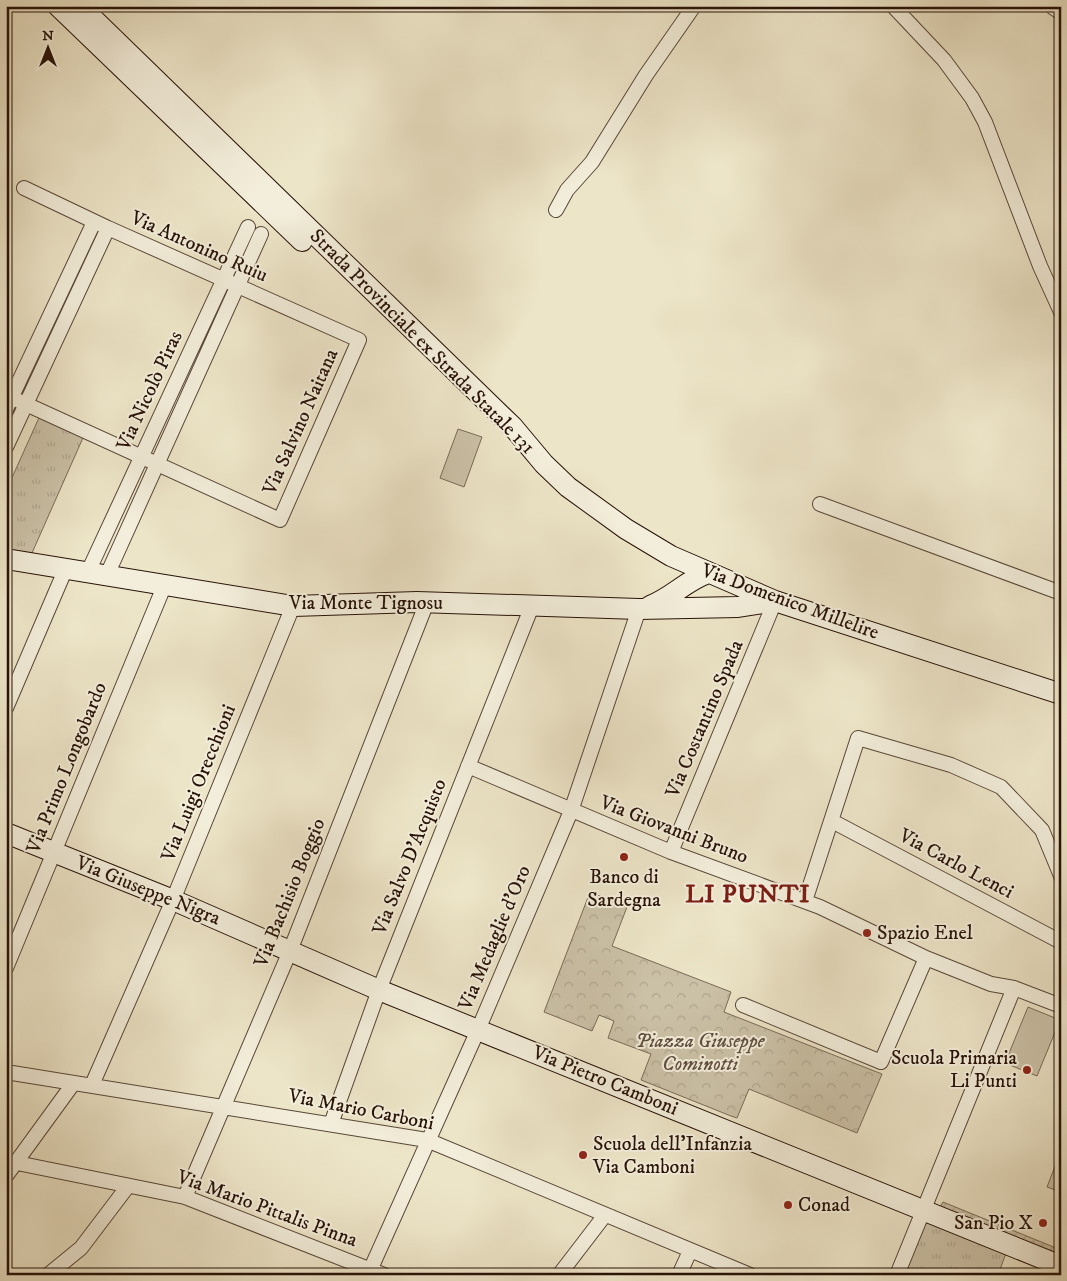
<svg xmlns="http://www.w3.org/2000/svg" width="1067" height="1281" viewBox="0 0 1067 1281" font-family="'IM FELL DW Pica',serif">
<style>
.grass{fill:url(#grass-tufts);stroke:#796a58}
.park{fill:url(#park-crowns);stroke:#796a58}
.garden{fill:url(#garden-furrows);stroke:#796a58}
.pitch{fill:#cbc1a7;stroke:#796a58}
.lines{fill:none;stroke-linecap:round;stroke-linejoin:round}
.street-casing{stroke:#584738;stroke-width:16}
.secondary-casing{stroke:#271208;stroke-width:22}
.street{stroke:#f3eedb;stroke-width:14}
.secondary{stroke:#f3eedb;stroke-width:20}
.poi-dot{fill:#8f2418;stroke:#f3eedb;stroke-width:2}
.labels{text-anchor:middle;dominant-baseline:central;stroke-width:4;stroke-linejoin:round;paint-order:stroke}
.street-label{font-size:20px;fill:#271208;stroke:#f3eedb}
.poi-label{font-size:20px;fill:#271208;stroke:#f3eedb;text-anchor:start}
.park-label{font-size:20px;font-style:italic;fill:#604f40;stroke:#f3eedb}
.district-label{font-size:25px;font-weight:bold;letter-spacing:1px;fill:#7a1f14;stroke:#f3eedb}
</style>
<defs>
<pattern id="grass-tufts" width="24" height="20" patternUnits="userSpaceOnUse" patternTransform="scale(1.25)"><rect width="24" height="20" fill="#cbc1a7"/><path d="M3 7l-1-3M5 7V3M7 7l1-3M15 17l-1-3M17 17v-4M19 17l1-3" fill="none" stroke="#aea58e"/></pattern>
<pattern id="park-crowns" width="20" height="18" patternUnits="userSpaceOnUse" patternTransform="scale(1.25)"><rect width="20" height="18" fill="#cbc1a7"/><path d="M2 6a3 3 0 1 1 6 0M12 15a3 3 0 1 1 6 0" fill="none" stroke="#aea58e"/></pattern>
<pattern id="garden-furrows" width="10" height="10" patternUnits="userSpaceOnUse" patternTransform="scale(1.25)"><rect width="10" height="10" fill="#cbc1a7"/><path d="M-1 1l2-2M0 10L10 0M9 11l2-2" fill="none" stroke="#aea58e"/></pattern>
</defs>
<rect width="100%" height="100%" fill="#ede5c8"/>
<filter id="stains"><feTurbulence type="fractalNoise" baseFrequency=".004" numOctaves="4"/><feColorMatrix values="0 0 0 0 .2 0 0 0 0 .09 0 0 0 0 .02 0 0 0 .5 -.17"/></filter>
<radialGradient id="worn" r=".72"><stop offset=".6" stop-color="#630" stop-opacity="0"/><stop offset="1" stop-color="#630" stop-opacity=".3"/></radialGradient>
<path class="grass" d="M 42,411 L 86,431 L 28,562 L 6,559 L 6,491 Z
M 925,1211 L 1009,1245 L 998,1275 L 897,1275 Z"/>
<path class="park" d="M 590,892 L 627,907 L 612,946 L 731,992 L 724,1012 L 882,1074 L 857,1133 L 749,1089 L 737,1118 L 731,1116 L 641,1080 L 651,1054 L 608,1038 L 614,1021 L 599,1015 L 592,1031 L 544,1012 Z"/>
<path class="garden" d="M 943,1202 L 1061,1250 L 1061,1255 L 940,1207 Z"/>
<path class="pitch" d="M 458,429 L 482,437 L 464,487 L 440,478 Z
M 1028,1007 L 1060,1020 L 1037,1076 L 1005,1063 Z
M 1057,1161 L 1061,1162 L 1061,1192 L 1047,1187 Z"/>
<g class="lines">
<g class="street-casing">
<path id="street" d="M 893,6 L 944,60 L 972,98 L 985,122 L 1040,266 L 1061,312
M 1051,6 L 1061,13
M 556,210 L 567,190 L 592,162 L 646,75 L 694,6
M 6,395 L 280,520 L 359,340 L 108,228 L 24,188
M 6,409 L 94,222
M 6,447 L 108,228
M 820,504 L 1061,593
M 88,572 L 248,227
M 107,575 L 261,234
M 6,708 L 66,568
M 468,766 L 671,852 L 820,907 L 926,958 L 991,984 L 1014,988 L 1061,1006
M 832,821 L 1061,942
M 671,852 L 775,601
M 805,901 L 858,738 L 951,765 L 1001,787 L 1042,830 L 1061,876
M 6,968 L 165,584
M 743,1005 L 881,1062 L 926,958
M 6,1072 L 427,1140 L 750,1275
M 92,1085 L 173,900 L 293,606
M 331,1124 L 379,990 L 532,606
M 17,1163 L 185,1197 L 384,1275
M 6,1176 L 73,1084
M 185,1197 L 290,951 L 427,602
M 48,1275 L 81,1248 L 128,1186
M 368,1275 L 478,1030 L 571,811 L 639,609
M 559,1275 L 605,1215
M 679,1275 L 690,1251
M 897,1275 L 1014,988"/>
</g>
<g class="secondary-casing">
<path id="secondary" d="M 58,6 L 302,241
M 80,6 L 513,427 L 544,464 L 568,487 L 626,529 L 671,556 L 775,601 L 1061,694
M 6,559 L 293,606 L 417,602 L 639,609 L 738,607 L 775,601
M 650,606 C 673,597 685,581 708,573
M 6,833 L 173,900 L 379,990 L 1061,1266"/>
</g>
<use href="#street" class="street"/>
<use href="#secondary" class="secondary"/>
</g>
<g class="poi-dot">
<circle cx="624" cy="857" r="5"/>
<circle cx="867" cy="933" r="5"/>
<circle cx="1027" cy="1070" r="5"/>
<circle cx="583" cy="1155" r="5"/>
<circle cx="788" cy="1205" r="5"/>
<circle cx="1043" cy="1223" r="5"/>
</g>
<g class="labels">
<g class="street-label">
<text transform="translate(199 247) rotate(24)">Via Antonino Ruiu</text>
<text transform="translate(422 342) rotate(45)">Strada Provinciale ex Strada Statale 131</text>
<text transform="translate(150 391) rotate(-65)">Via Nicolò Piras</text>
<text transform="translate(301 422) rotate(-66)">Via Salvino Naitana</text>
<text transform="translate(790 602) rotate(20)">Via Domenico Millelire</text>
<text x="366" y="603">Via Monte Tignosu</text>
<text transform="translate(705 719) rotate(-67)">Via Costantino Spada</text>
<text transform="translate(67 768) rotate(-68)">Via Primo Longobardo</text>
<text transform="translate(199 783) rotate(-68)">Via Luigi Orecchioni</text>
<text transform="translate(674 830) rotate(21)">Via Giovanni Bruno</text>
<text transform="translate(410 857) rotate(-68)">Via Salvo D'Acquisto</text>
<text transform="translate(956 864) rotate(28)">Via Carlo Lenci</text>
<text transform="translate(148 891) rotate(22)">Via Giuseppe Nigra</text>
<text transform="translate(290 893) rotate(-68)">Via Bachisio Boggio</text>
<text transform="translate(495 938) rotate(-67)">Via Medaglie d'Oro</text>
<text transform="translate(605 1081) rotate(22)">Via Pietro Camboni</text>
<text transform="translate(361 1110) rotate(11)">Via Mario Carboni</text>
<text transform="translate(267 1209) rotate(20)">Via Mario Pittalis Pinna</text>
</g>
<g class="poi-label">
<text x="624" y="877" text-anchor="middle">Banco di<tspan x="624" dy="23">Sardegna</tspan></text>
<text x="877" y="933">Spazio Enel</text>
<text x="1017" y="1058" text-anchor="end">Scuola Primaria<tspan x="1017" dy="23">Li Punti</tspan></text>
<text x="593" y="1144">Scuola dell'Infanzia<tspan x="593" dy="23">Via Camboni</tspan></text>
<text x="798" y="1205">Conad</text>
<text x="1033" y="1223" text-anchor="end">San Pio X</text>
</g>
<g class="park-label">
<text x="700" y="1041">Piazza Giuseppe<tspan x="700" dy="23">Cominotti</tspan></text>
</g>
<g class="district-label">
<text x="748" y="894">LI PUNTI</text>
</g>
</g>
<rect width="1067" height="1281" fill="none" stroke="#ede5c8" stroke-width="25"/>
<rect x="8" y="8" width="1052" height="1266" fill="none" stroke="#271208" stroke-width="2.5"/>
<rect x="12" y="12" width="1042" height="1256" fill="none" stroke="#271208"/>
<g transform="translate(48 48)" stroke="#f3eedb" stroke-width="4" paint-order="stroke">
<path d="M0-4L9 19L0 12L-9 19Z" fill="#271208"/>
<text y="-8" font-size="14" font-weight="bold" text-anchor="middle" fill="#271208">N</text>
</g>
<rect width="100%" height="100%" filter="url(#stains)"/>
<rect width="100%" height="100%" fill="url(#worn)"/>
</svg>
